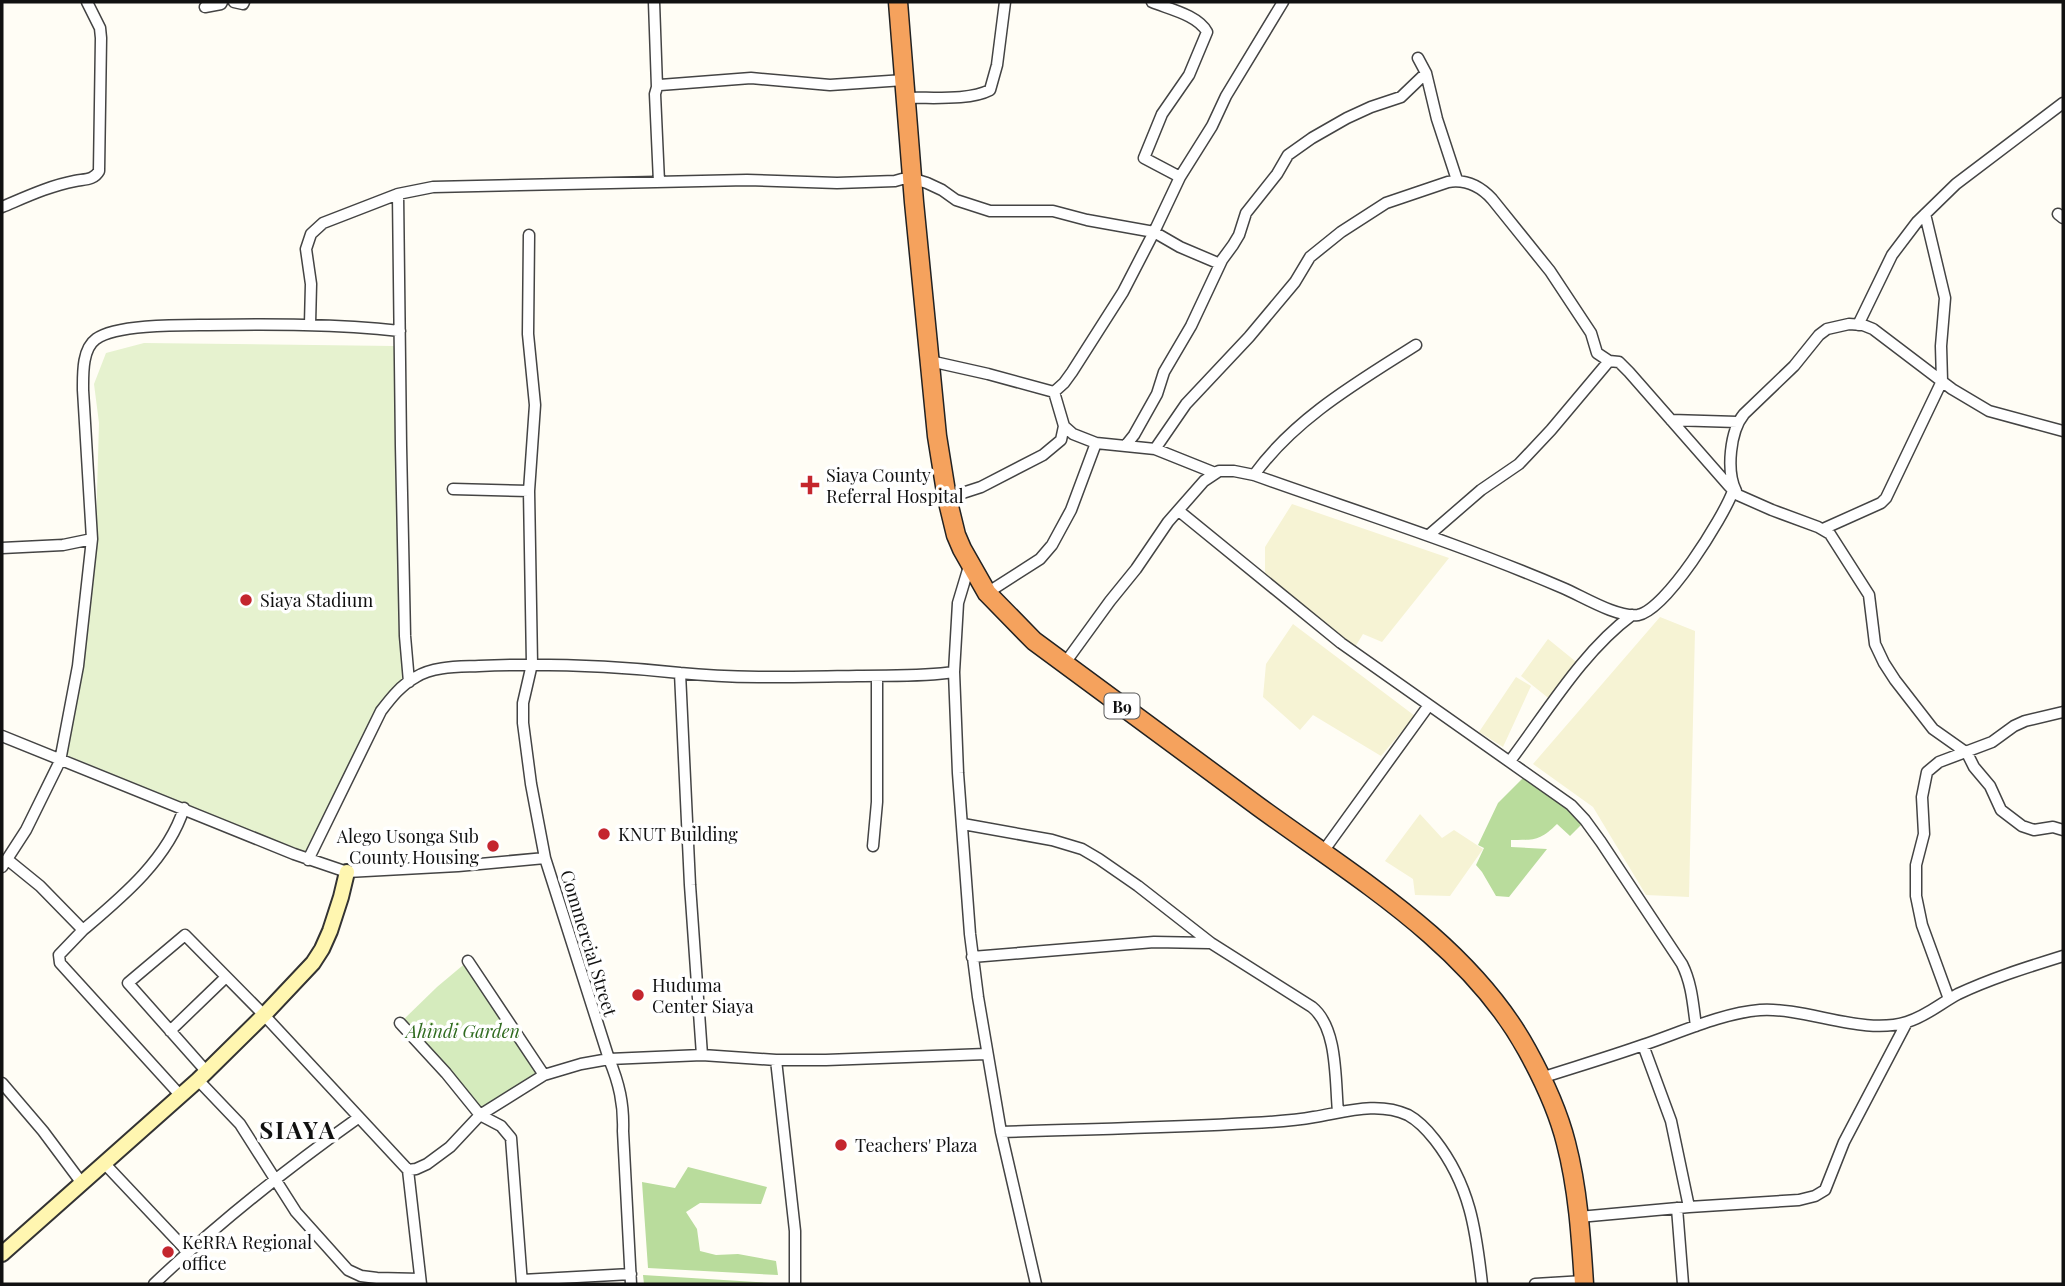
<svg xmlns="http://www.w3.org/2000/svg" width="2065" height="1286" viewBox="0 0 2065 1286" font-family="'Playfair Display',serif">
<style>
.farmland{fill:#f6f3d4}
.green{fill:#d5ebbd}
.forest{fill:#b9dc9c}
.pitch{fill:#e6f2cf}
.lines{fill:none;stroke-linecap:round;stroke-linejoin:round}
.street-casing{stroke:#444;stroke-width:13}
.secondary-casing{stroke:#333;stroke-width:18}
.highway-casing{stroke:#222;stroke-width:21}
.street{stroke:#fff;stroke-width:10}
.secondary{stroke:#fff6b0;stroke-width:14}
.highway{stroke:#f5a25d;stroke-width:18}
.poi-dot{fill:#c4262e;stroke:#fff;stroke-width:2.5}
.labels{text-anchor:middle;dominant-baseline:central;stroke-width:7;stroke-linejoin:round;paint-order:stroke}
.shield{fill:#fff;stroke:#585858;stroke-width:2}
.shield-label{font-size:16px;font-weight:bold;fill:#111}
.poi-label{font-size:18px;fill:#111;stroke:#fff;text-anchor:start}
.street-label{font-size:18px;fill:#111;stroke:#fff}
.park-label{font-size:18px;font-style:italic;fill:#2f6b1f;stroke:#fff}
.district-label{font-size:24px;font-weight:bold;letter-spacing:2px;fill:#111;stroke:#fff}
</style>
<rect width="100%" height="100%" fill="#fffdf5"/>
<path class="farmland" d="M 1292,504 L 1449,558 L 1382,642 L 1363,634 L 1352,652 L 1265,576 L 1265,547 Z
M 1660,617 L 1695,631 L 1689,897 L 1646,895 L 1593,807 L 1533,764 Z
M 1293,624 L 1415,716 L 1381,756 L 1313,715 L 1300,730 L 1263,697 L 1266,664 Z
M 1548,639 L 1580,665 L 1552,701 L 1521,676 Z
M 1516,677 L 1531,686 L 1503,747 L 1479,732 Z
M 1420,814 L 1442,838 L 1454,830 L 1483,849 L 1450,896 L 1415,895 L 1413,879 L 1385,861 Z"/>
<path class="green" d="M 468,961 L 541,1071 L 480,1115 L 400,1023 L 437,987 Z"/>
<path class="forest" d="M 1530,771 L 1583,823 L 1570,836 L 1557,824 C 1540,841 1534,840 1511,840 L 1511,847 L 1547,849 L 1509,897 L 1496,896 L 1482,872 L 1476,865 L 1484,848 L 1478,845 L 1498,803 Z
M 688,1167 L 767,1187 L 761,1204 L 700,1203 L 686,1212 L 697,1229 L 700,1251 L 716,1255 L 738,1254 L 776,1261 L 778,1275 L 648,1268 L 642,1182 L 675,1188 Z
M 643,1275 L 788,1284 L 644,1284 Z"/>
<path class="pitch" d="M 144,343 L 394,346 L 399,541 L 409,682 L 376,713 L 311,855 L 66,755 L 79,679 L 96,528 L 99,423 L 94,384 L 106,353 Z"/>
<g class="lines">
<g class="street-casing">
<path id="street" d="M 234,2 L 243,4 L 244,2
M 654,2 L 657,87
M 1152,2 C 1169,9 1198,15 1207,32 L 1189,75 L 1162,114 L 1144,158 L 1180,177
M 205,7 L 221,4 L 222,2
M 1418,58 L 1426,73 L 1437,119 L 1457,180
M 906,98 C 930,97 969,101 990,90 L 997,65 L 1005,2
M 659,182 L 655,94 L 657,87 L 660,85 L 751,78 L 830,85 L 904,80
M 2,207 C 26,197 49,186 75,181 C 85,179 94,180 99,171 L 101,38 L 100,28 L 87,2
M 2058,214 L 2063,218
M 529,235 L 528,334 L 535,405 L 529,491
M 310,324 L 311,284 L 306,249 L 311,234 L 323,223 L 398,194
M 1858,325 L 1892,255 L 1917,222 L 1956,184 L 2063,103
M 930,361 L 988,374 L 1054,392
M 1671,420 L 1737,422
M 1126,445 L 1134,435 L 1157,394 L 1164,372 L 1191,326 L 1222,260 L 1233,245 L 1239,235 L 1246,213 L 1277,174 L 1288,155 L 1312,138 L 1347,118 L 1371,107 L 1401,97 L 1426,73
M 1155,449 L 1186,404 L 1249,337 L 1295,282 L 1310,257 L 1341,232 L 1386,203 L 1448,182 C 1466,179 1480,186 1492,199 L 1550,271 L 1591,333 L 1597,353 L 1609,361 L 1619,362 L 1629,372 L 1729,486 L 1738,495 L 1772,510 L 1818,527 L 1830,534 L 1869,595 L 1875,644 L 1884,663 L 1895,680 L 1933,729 L 1967,753 L 1974,767 L 1990,786 L 2001,810 L 2022,826 L 2034,830 L 2053,827 L 2063,830
M 1215,473 L 1155,449 L 1096,443 L 1073,434 L 1064,426 L 1054,392 L 1064,383 L 1072,372 L 1123,292 L 1154,232 L 1180,177 L 1212,126 L 1226,96 L 1283,2
M 1254,475 C 1295,418 1358,382 1416,345
M 453,489 L 529,491 L 532,664 L 523,703 L 523,723 L 531,784 L 545,858
M 1736,491 C 1726,471 1730,431 1744,414 L 1794,366 L 1819,335 L 1827,329 L 1849,324 L 1863,325 L 1873,329 L 1952,389 L 1989,411 L 2063,431
M 947,498 L 981,487 L 1043,455 L 1061,440 L 1064,426
M 1179,511 L 1341,643 L 1571,805 L 1585,820 L 1601,842 L 1682,964 C 1692,984 1693,1005 1696,1026
M 1823,529 L 1881,503 L 1886,498 L 1942,381 L 1941,346 L 1945,298 L 1925,214
M 1429,535 L 1481,490 L 1519,464 L 1551,430 L 1609,361
M 2,548 L 63,545 L 92,539
M 987,593 L 1040,559 L 1052,545 L 1071,510 L 1096,443
M 1065,663 L 1110,601 L 1136,569 L 1168,522 L 1204,481 L 1219,471 L 1234,471 L 1254,475 C 1358,512 1463,545 1563,588 C 1582,596 1617,618 1638,615 C 1666,610 1723,518 1733,491
M 954,672 L 958,773 L 970,934 L 978,997 L 1001,1132 L 1036,1284
M 409,682 L 405,636 L 401,446 L 398,194 L 433,187 L 747,180 L 837,183 L 895,181 L 902,179 L 914,179 L 927,183 L 942,190 L 956,200 L 990,211 L 1053,211 L 1087,220 L 1154,232 L 1180,247 L 1220,264
M 2,736 L 294,854 L 347,872 L 458,866 L 545,858 L 609,1059 L 702,1055 L 776,1060 L 826,1060 L 986,1054
M 1510,761 C 1547,712 1583,651 1632,615
M 963,824 L 1052,840 L 1082,849 L 1099,859 L 1138,886 L 1211,943 L 1312,1007 C 1338,1028 1335,1080 1338,1112
M 873,846 L 877,802 L 877,676
M 1322,853 L 1429,705
M 8,860 L 40,886 L 83,930 L 59,955 L 60,963 L 180,1095
M 308,860 L 381,711 C 391,698 401,685 416,677 C 434,666 459,667 479,666 C 547,663 613,666 680,673
M 2,867 L 26,830 L 60,761 L 78,666 L 92,539 L 83,390 C 83,374 82,349 96,339 C 116,324 181,325 207,325 C 272,324 336,324 400,331
M 83,930 C 122,897 168,859 184,808
M 972,957 L 1154,942 L 1209,943
M 468,961 L 544,1075
M 1949,999 L 1922,925 L 1916,896 L 1916,865 L 1924,834 L 1922,797 L 1927,772 L 1939,762 L 1992,742 L 2014,726 L 2025,721 L 2063,712
M 400,1023 L 446,1073 L 480,1115 L 501,1126 L 511,1138 L 522,1284
M 170,1031 L 226,977
M 1643,1045 L 1671,1121 L 1689,1207
M 702,1055 L 690,885 L 680,673 C 739,679 798,677 857,676 C 889,675 922,677 954,672 L 958,603 L 970,563
M 776,1060 L 795,1231 L 795,1284
M 206,1071 L 128,983 L 185,935 L 264,1015 L 408,1170 L 416,1169 L 427,1164 L 450,1147 L 480,1115 L 544,1075 L 581,1064 L 609,1059 C 619,1083 624,1104 623,1131 L 631,1284
M 1541,1078 C 1575,1067 1609,1057 1643,1045 C 1679,1033 1722,1013 1760,1010 C 1807,1007 1863,1036 1907,1022 C 1927,1016 1941,1003 1958,994 C 1992,978 2028,967 2063,956
M 198,1080 L 240,1124 L 296,1212 L 348,1270 L 361,1276 L 377,1278 L 420,1279
M 2,1083 L 43,1131 L 81,1182
M 1001,1132 C 1084,1129 1168,1128 1251,1123 C 1272,1122 1293,1121 1314,1117 C 1345,1112 1378,1101 1408,1115 C 1419,1121 1428,1131 1435,1140 C 1470,1185 1476,1230 1482,1284
M 104,1163 L 188,1252
M 408,1170 L 421,1284
M 1677,1208 L 1683,1284
M 1579,1217 L 1689,1207 L 1799,1200 L 1815,1196 L 1825,1190 L 1844,1142 L 1907,1022
M 522,1280 L 631,1274
M 154,1284 C 218,1223 286,1169 358,1118
M 1535,1284 L 1584,1281"/>
</g>
<g class="secondary-casing">
<path id="secondary" d="M 2,1254 L 198,1080 L 264,1015 L 313,963 L 322,949 L 330,931 L 341,897 L 347,872"/>
</g>
<g class="highway-casing">
<path id="highway" d="M 898,2 L 914,202 L 937,436 L 947,498 L 956,535 L 962,549 L 987,593 L 1034,641 C 1109,696 1184,752 1259,807 C 1355,877 1469,944 1527,1050 C 1543,1079 1558,1111 1566,1143 C 1578,1189 1581,1237 1584,1284"/>
</g>
<use href="#street" class="street"/>
<use href="#secondary" class="secondary"/>
<use href="#highway" class="highway"/>
</g>
<g class="poi-dot">
<path d="M806.5 474.5h7v7h7v7h-7v7h-7v-7h-7v-7h7z"/>
<circle cx="246" cy="600" r="7"/>
<circle cx="604" cy="834" r="7"/>
<circle cx="493" cy="846" r="7"/>
<circle cx="638" cy="995" r="7"/>
<circle cx="841" cy="1145" r="7"/>
<circle cx="168" cy="1252" r="7"/>
</g>
<g class="labels">
<rect class="shield" x="1104.5" y="693.5" width="35" height="25" rx="5"/>
<g class="shield-label">
<text x="1122" y="706">B9</text>
</g>
<g class="poi-label">
<text x="826" y="475">Siaya County<tspan x="826" dy="21">Referral Hospital</tspan></text>
<text x="260" y="600">Siaya Stadium</text>
<text x="618" y="834">KNUT Building</text>
<text x="479" y="836" text-anchor="end">Alego Usonga Sub<tspan x="479" dy="21">County Housing</tspan></text>
<text x="652" y="985">Huduma<tspan x="652" dy="21">Center Siaya</tspan></text>
<text x="855" y="1145">Teachers' Plaza</text>
<text x="182" y="1242">KeRRA Regional<tspan x="182" dy="21">office</tspan></text>
</g>
<g class="street-label">
<text transform="translate(589 943) rotate(73)">Commercial Street</text>
</g>
<g class="park-label">
<text x="463" y="1031">Ahindi Garden</text>
</g>
<g class="district-label">
<text x="298" y="1129">SIAYA</text>
</g>
</g>
<rect width="2065" height="1286" fill="none" stroke="#111111" stroke-width="7"/>
</svg>
